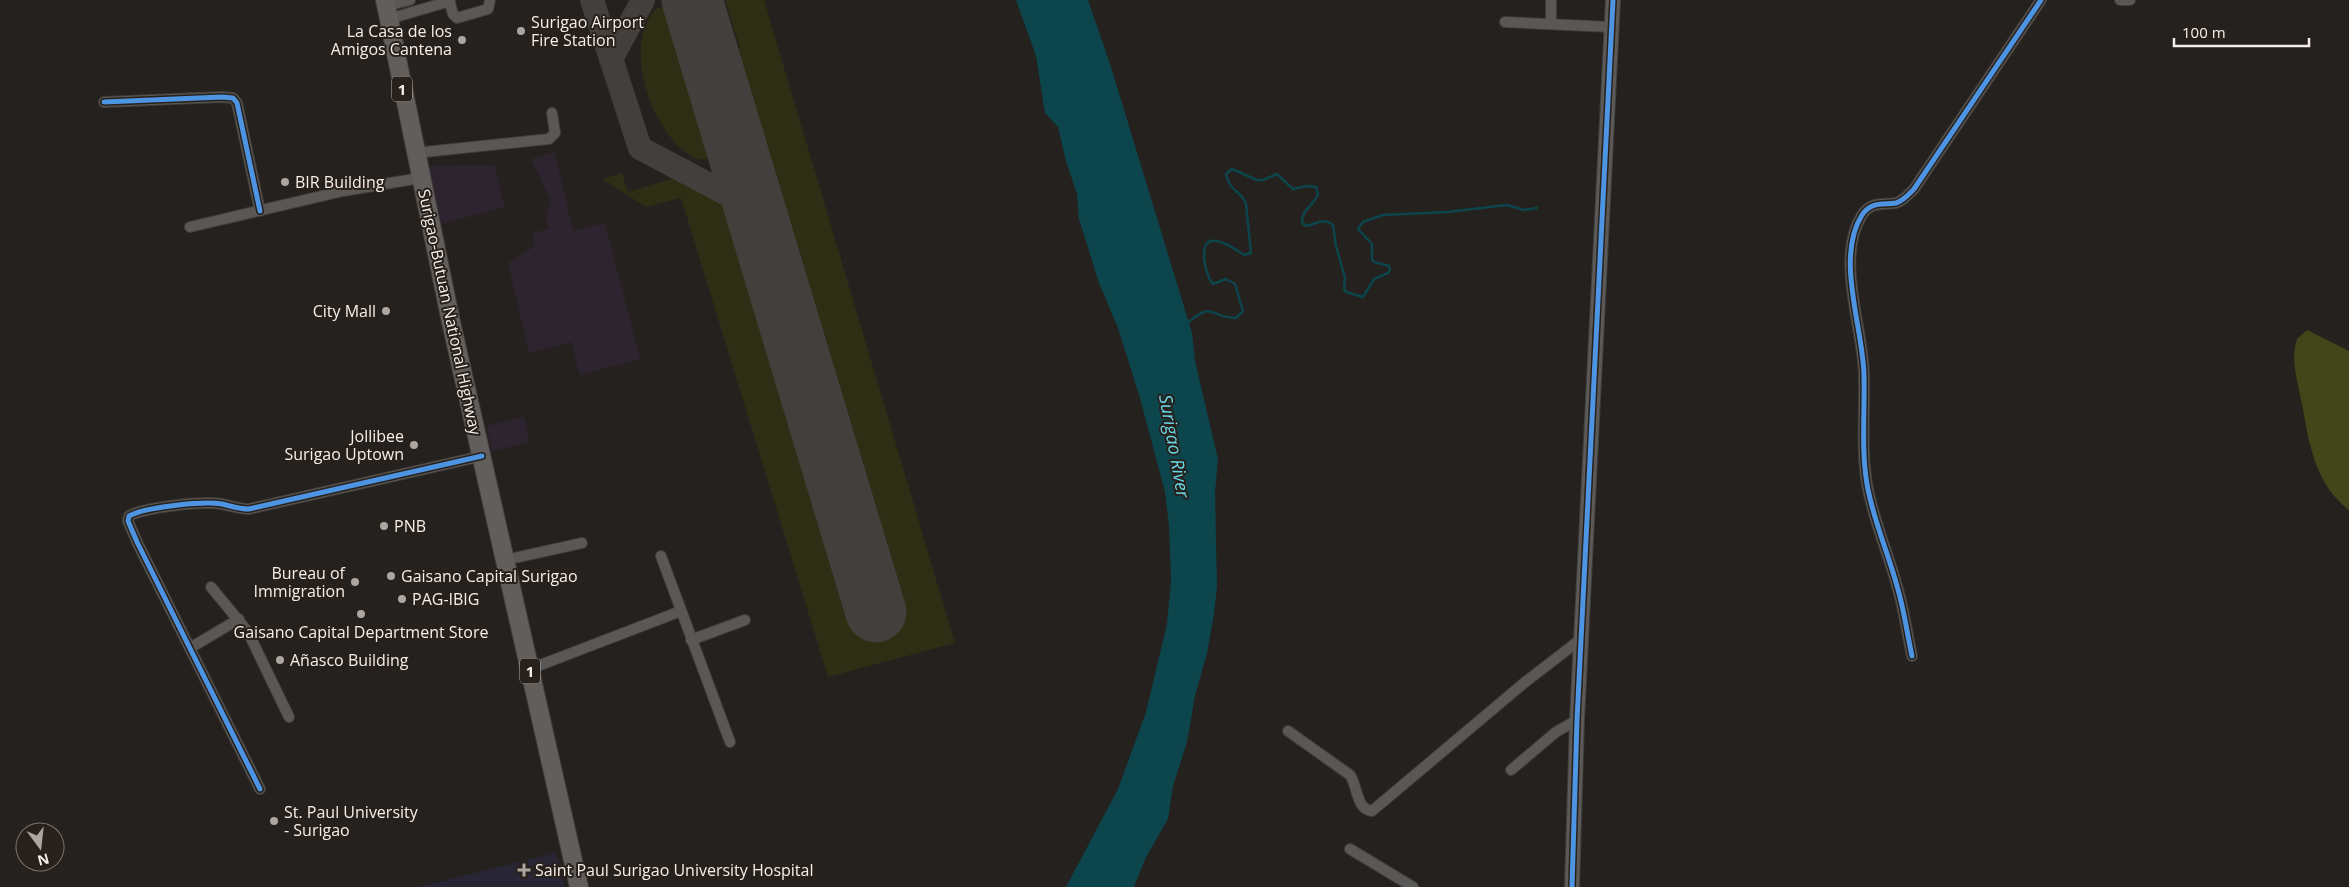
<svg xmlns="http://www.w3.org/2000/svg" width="2349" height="887" viewBox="0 0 2349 887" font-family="'Open Sans',sans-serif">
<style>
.commercial{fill:#2e2430}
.medical{fill:#282534}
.green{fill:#2d2f15}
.forest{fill:#424618}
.water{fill:#0d454d}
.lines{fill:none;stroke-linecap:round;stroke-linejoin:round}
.stream{stroke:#0d454d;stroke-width:2.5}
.taxiway{stroke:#423f3c;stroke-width:24}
.runway{stroke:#423f3c;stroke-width:61}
.street-casing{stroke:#403e3b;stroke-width:12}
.secondary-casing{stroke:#403e3b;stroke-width:16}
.highway-casing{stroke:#403e3b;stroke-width:20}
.street{stroke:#5a5856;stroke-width:10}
.secondary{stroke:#5c5a58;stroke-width:14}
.highway{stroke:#615e5c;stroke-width:18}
.cycleway-casing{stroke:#28201a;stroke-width:8}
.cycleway{stroke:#4d94e3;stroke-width:5}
.poi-dot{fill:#aca6a3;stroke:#28201a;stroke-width:2}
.labels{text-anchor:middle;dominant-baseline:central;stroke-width:4;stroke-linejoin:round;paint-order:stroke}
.shield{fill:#28201a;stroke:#b8b0ac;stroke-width:1}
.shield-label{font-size:15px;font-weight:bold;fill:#f5eeea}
.poi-label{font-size:16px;fill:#f5eeea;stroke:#28201a;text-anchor:start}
.street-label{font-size:16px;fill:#f5eeea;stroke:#28201a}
.water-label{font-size:18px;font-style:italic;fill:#69daeb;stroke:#28201a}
</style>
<rect width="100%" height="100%" fill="#24211e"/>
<path class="commercial" d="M 555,152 L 573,231 L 605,223 L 640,359 L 580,375 L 571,342 L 529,353 L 508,263 L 535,246 L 532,233 L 549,229 L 546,217 L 551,201 L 531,159 Z
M 494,165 L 505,207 L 441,224 L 429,166 Z
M 524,417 L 530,442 L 492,451 L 486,426 Z"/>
<path class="medical" d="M 556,853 L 565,887 L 418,887 Z"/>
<path class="green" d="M 725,0 L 764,0 L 955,643 L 828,677 L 681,198 L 646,207 L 602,179 L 622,173 L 628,192 L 674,178 L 733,210 L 855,618 L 900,605 L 734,51 L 740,48 Z
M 664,7 L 682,65 L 688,63 L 713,148 L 713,154 L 705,159 C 695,161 689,155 682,149 C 649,122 622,42 657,8 Z"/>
<path class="forest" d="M 2307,330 L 2349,351 L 2349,510 C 2315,484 2309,443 2302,404 C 2298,382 2290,361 2297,339 Z"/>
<path class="water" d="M 1016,0 L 1088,0 L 1111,67 L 1192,333 L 1195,361 L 1218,459 L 1215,492 L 1217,586 L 1214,614 L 1207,653 L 1195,696 L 1187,742 L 1173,786 L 1168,819 L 1145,859 L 1134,887 L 1066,887 L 1118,789 L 1146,712 L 1167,624 L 1171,581 L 1169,526 L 1165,492 L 1140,398 L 1118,328 L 1099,283 L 1079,219 L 1077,194 L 1066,161 L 1058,127 L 1045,113 L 1036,56 Z"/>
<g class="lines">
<path class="stream" d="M 1187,323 C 1216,300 1206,317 1236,318 L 1243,311 L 1235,284 L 1226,279 L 1213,284 C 1206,278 1198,244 1211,241 C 1222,239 1236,250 1244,255 L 1251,253 L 1246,204 C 1241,190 1230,193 1226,174 L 1232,169 L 1257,180 L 1263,180 L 1277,174 L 1293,189 L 1307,186 L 1316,187 L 1318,195 C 1313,205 1301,211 1302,223 L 1306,226 C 1317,224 1323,217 1333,225 L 1336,246 L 1345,278 L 1344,289 L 1346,292 L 1363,297 L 1374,279 L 1388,273 L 1390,270 L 1389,266 L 1374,262 L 1372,259 L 1372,244 L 1358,229 L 1363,222 L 1383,215 L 1447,212 L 1507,205 L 1524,210 L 1537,208"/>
<path class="taxiway" d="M 592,0 L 640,148 L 755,209
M 611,59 L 643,0"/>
<path class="runway" d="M 692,0 L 876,612"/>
<g class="street-casing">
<path id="street" d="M 449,0 L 453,14 L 457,18 L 488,9 L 490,0
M 1551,0 L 1551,24
M 2120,0 L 2130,0
M 386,6 L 410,0
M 389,19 L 450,1
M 1505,22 L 1611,27
M 104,102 L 222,97 L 233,98 L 237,103 L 260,211
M 415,153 L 549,139 L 555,133 L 552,113
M 190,227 L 343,191 L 420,178
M 661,556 L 730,742
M 505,560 L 582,543
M 211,587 L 248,632 L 289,717
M 691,640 L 745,620
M 190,648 L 239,619
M 1912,656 C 1907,633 1904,609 1897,586 C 1888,552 1873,520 1867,484 C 1861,448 1865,411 1864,375 C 1863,327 1835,258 1862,215 C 1871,201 1883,205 1896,203 C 1903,201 1909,194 1914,189 L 2041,0
M 530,669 L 681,611
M 1288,731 L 1350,775 C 1358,787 1356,809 1372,811 L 1524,683 L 1581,639
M 1511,770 L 1556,732 L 1577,720
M 260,789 L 137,542 L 128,521 L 129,516 C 145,507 203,501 222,504 C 231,506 239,509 249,509 L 482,456
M 1350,849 L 1413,887"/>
</g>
<g class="secondary-casing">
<path id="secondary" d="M 1572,887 L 1577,720 L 1613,0"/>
</g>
<g class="highway-casing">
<path id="highway" d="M 385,0 L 451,322 L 579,887"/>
</g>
<use href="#street" class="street"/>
<use href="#secondary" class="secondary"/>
<use href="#highway" class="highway"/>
<g class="cycleway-casing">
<path id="cycleway" d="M 104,102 L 222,97 L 233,98 L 237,103 L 260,211
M 1912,656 C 1907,633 1904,609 1897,586 C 1888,552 1873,520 1867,484 C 1861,448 1865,411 1864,375 C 1863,327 1835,258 1862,215 C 1871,201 1883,205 1896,203 C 1903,201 1909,194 1914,189 L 2041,0
M 260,789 L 137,542 L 128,521 L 129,516 C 145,507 203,501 222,504 C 231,506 239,509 249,509 L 482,456
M 1572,887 L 1577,720 L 1613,0"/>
</g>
<use href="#cycleway" class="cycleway"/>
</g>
<g class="poi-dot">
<circle cx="521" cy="31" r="5"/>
<circle cx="462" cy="40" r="5"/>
<circle cx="285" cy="182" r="5"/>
<circle cx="386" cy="311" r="5"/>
<circle cx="414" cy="445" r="5"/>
<circle cx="384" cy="526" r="5"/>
<circle cx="391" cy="576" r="5"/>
<circle cx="355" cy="582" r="5"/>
<circle cx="402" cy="599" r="5"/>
<circle cx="361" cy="614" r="5"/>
<circle cx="280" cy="660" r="5"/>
<circle cx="274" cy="821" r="5"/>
<path d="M521.5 862.5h5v5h5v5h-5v5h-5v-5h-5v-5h5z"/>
</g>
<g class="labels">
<g class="shield">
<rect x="392" y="76.5" width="20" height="25" rx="4"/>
<rect x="520" y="658.5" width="20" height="25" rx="4"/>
</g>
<g class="shield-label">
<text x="402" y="89">1</text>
<text x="530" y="671">1</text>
</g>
<g class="poi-label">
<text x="531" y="22">Surigao Airport<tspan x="531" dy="18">Fire Station</tspan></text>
<text x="452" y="31" text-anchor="end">La Casa de los<tspan x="452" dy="18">Amigos Cantena</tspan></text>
<text x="295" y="182">BIR Building</text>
<text x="376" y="311" text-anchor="end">City Mall</text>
<text x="404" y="436" text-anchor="end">Jollibee<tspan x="404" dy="18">Surigao Uptown</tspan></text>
<text x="394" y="526">PNB</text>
<text x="345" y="573" text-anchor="end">Bureau of<tspan x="345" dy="18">Immigration</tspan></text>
<text x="401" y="576">Gaisano Capital Surigao</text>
<text x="412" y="599">PAG-IBIG</text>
<text x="361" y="632" text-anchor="middle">Gaisano Capital Department Store</text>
<text x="290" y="660">Añasco Building</text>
<text x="284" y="812">St. Paul University<tspan x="284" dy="18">- Surigao</tspan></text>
<text x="535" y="870">Saint Paul Surigao University Hospital</text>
</g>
<g class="street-label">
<text transform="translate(450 312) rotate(78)">Surigao-Butuan National Highway</text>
</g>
<g class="water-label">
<text transform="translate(1175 446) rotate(80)">Surigao River</text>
</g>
</g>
<g transform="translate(40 847) rotate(165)"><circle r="24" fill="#28201a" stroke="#7a726d"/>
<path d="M0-4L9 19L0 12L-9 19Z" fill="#aca6a3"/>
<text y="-8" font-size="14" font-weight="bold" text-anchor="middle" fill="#f5eeea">N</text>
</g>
<path d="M2174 38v8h135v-8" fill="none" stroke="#f5eeea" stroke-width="2.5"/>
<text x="2182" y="38" font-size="15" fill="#f5eeea" stroke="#28201a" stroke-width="4" paint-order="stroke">100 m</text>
</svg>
